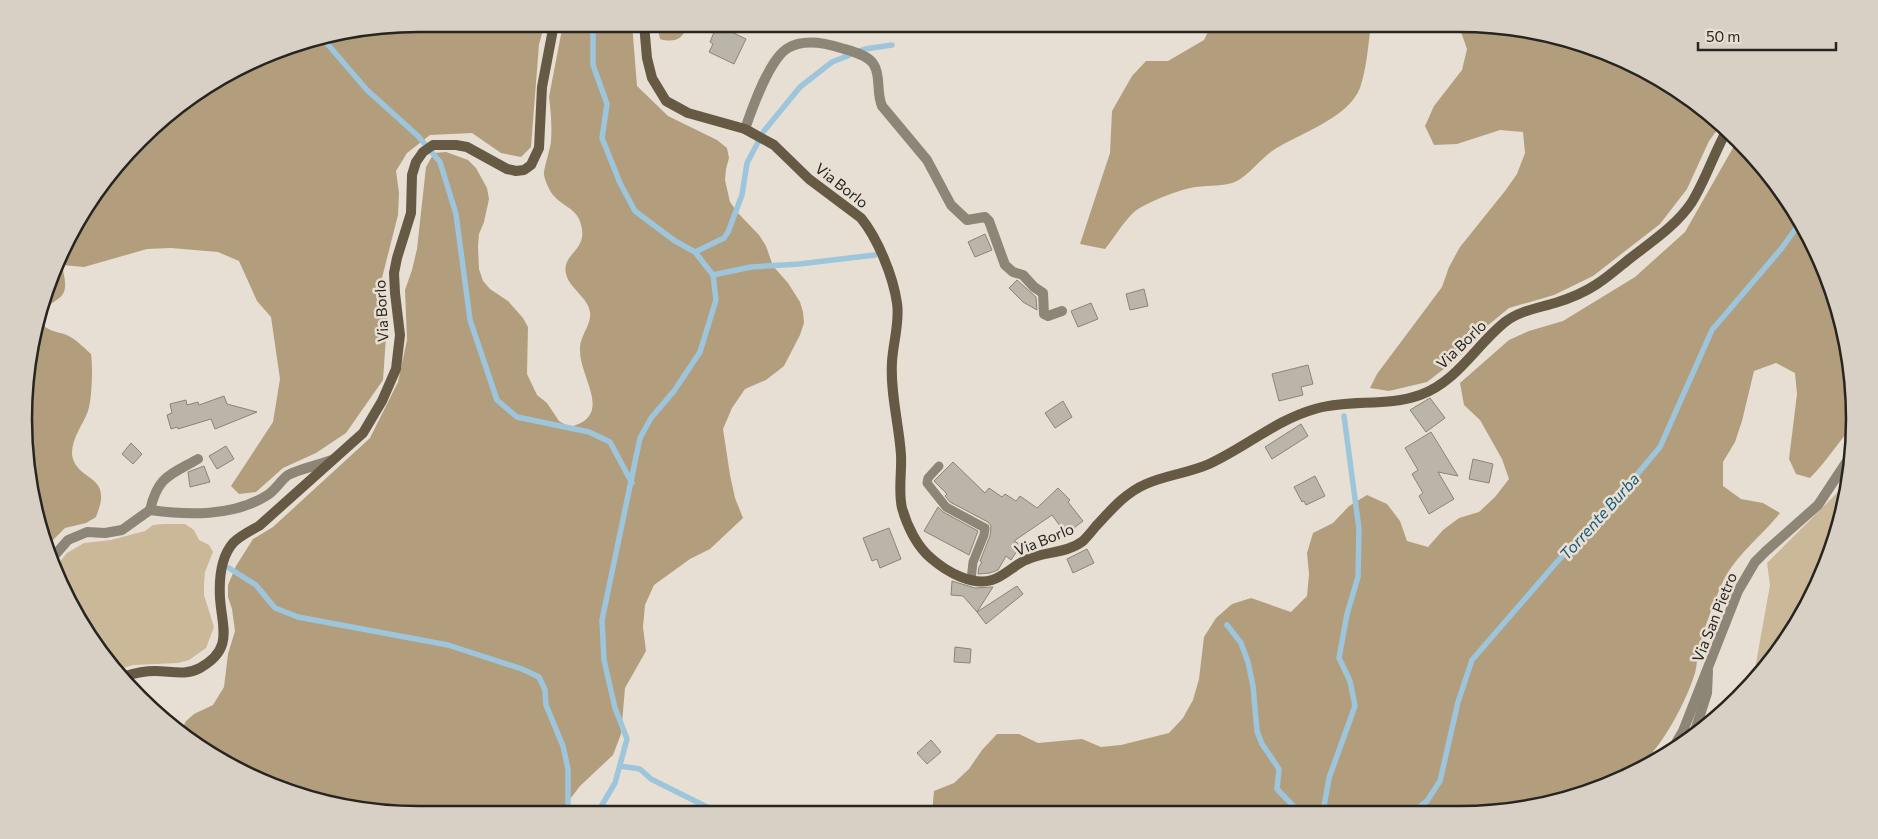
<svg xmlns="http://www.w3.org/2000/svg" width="1878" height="839" viewBox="0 0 1878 839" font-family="Commissioner,sans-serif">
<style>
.green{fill:#cab898}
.forest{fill:#b29e7c}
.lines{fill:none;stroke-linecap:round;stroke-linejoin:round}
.stream{stroke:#9dc5db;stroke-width:5.5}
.building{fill:#bbb4a9;stroke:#8a8479}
.service{stroke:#8d8576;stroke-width:9}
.minor{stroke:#8d8576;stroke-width:10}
.tertiary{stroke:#8d8576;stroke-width:10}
.secondary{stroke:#665a45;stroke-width:10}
.labels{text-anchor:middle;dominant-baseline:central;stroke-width:5;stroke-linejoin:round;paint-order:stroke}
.street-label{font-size:15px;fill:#272520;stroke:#e7dfd3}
.water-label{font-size:16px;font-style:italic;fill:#185c7b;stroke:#e7dfd3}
.rim{fill:none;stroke:#272520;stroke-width:2.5}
</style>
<rect width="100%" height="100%" fill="#e7dfd3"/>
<path class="green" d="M 1849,478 L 1847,496 L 1824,571 L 1773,660 L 1753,680 L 1770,585 L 1767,563 L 1842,488 Z
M 164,524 L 185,524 L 194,530 L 199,540 L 209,545 L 213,552 L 205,572 L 204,584 L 204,595 L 214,627 L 206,648 L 189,660 L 178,663 L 133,665 L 120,669 L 77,617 L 57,565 L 67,553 L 84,543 L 111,540 L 145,531 L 153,525 Z"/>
<path class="forest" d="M 420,24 L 545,24 L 539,44 L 531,147 L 521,157 L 501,153 L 472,133 L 430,135 L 407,153 L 396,171 L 399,193 L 398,215 L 382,278 L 388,308 L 383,380 L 346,433 L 316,453 L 283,468 L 256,492 L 239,494 L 231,486 L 273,422 L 280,379 L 271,317 L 257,301 L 239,261 L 218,252 L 171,248 L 147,249 L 84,267 L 62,265 C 63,272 66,280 65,288 C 62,306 42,296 45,327 C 51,331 57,332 64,334 C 74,337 83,347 91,354 C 93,367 92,399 88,411 C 83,425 72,437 72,454 C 74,476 101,476 101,495 C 102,502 98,511 96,517 L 86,523 L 65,528 L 49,544 L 31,496 L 24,419 L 31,343 L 77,221 L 159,122 L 222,77 L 292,45 Z
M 563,24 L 632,24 L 637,86 L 668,116 L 717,140 L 727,148 L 729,158 L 726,169 L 725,180 L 730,202 L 737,212 L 759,235 L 766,246 L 773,266 L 788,283 L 800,302 L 803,312 L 804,323 L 800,335 L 784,366 L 766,380 L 745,389 L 732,408 L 723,429 L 730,475 L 735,498 L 743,518 L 710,549 L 690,559 L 654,585 L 645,605 L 643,627 L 646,651 L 625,688 L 621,734 L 613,755 L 580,786 L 567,803 L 563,815 L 419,815 L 342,808 L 268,785 L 181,731 L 186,721 L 194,714 L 213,705 L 224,687 L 228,654 L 235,631 L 232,609 L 228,597 L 228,585 L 236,566 L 253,539 L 273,527 L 370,438 L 398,382 L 407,340 L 405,290 L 412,270 L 417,249 L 426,167 L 434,153 L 446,152 L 468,160 L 476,168 L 487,188 L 489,199 L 484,222 L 479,234 L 478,246 L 479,269 L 483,281 L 490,289 L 508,301 L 523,318 L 528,327 L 527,374 L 537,395 L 547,403 L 559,421 L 569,427 C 616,416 578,377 580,348 C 580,336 592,324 590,312 C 588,298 572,290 567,277 C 558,252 593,252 579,219 C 574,208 561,205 554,196 C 550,192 545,181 544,175 C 543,171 550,150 551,142 C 552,128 551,111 549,97 Z
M 657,24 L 686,24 C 685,40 673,43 660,39 Z
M 1212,24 L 1371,24 C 1368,45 1367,67 1360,88 C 1348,118 1301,133 1275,149 C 1262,157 1250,174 1237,181 C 1224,187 1209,185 1196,187 C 1180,189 1144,203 1133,213 C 1122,224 1114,238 1105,249 L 1080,244 L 1110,153 L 1112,111 L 1132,76 L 1146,61 L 1168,61 L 1204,40 Z
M 1463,24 L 1535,31 L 1610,54 L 1678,90 L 1721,125 L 1709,141 L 1687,189 L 1660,224 L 1593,276 L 1554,295 L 1509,308 L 1481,331 L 1458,358 L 1427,382 L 1389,391 L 1370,388 L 1377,374 L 1442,287 L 1449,267 L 1460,247 L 1505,191 L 1517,174 L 1525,153 L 1523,132 L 1500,130 L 1457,144 L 1434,145 L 1425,126 L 1434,106 L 1462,70 L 1467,49 L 1460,29 Z
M 1738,139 L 1787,199 L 1824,268 L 1847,342 L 1854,425 C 1838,442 1827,461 1810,478 L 1796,474 L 1789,459 L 1797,394 L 1795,373 L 1776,363 L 1754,371 L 1742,421 L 1735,442 L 1723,462 L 1723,486 L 1741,499 L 1763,503 L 1780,513 C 1761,537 1733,557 1721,586 C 1713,604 1703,632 1698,651 C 1697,658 1697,666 1695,673 C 1687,699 1669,733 1652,753 C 1639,768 1621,774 1606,786 L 1510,812 L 932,814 L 934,791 L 954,783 L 969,769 L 982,750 L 997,734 L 1019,734 L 1038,743 L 1082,739 L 1101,747 L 1121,745 L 1169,733 L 1183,718 L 1193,700 L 1199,679 L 1204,637 L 1216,618 L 1232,604 L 1251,598 L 1291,612 L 1307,596 L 1309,574 L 1307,553 L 1313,533 L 1333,523 L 1349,506 L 1367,495 L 1387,504 L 1400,521 L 1407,541 L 1428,547 L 1443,530 L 1459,518 L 1479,512 L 1495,497 L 1509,479 L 1502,459 L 1480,420 L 1464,405 L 1460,383 L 1509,340 L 1529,331 L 1563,321 L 1635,277 L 1685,232 Z"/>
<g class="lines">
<path class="stream" d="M 593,24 L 593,65 L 607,104 L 602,138 L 620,183 L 635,211 L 675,241 L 695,252 L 713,275 L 716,300 L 700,352 L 674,391 L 651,418 L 640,438 L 602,620 L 604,660 L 615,708 L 627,739 L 615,783 L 596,815
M 324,40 L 367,90 L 418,136 L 440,162 L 456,214 L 470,320 L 497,400 L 517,417 L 589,432 L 610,442 L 632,483
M 695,252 L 724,238 L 728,232 L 742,195 L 747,163 L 764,131 L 800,87 L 832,62 L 865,49 L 892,45
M 713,275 L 751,267 L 799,264 L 875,255
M 229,568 L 256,585 L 275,608 L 298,617 L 448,645 L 522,669 L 539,677 L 545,690 L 546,705 L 563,746 L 568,769 L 568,815
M 1227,625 L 1241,643 L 1248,662 L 1253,686 L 1257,731 L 1262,744 L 1279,769 L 1277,789 L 1299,812
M 620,766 L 640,769 L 651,779 L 721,814
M 1323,812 L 1329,778 L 1355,706 L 1350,681 L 1339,658 L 1347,614 L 1358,577 L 1359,529 L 1344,416
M 1413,812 L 1427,801 L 1440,781 L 1458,702 L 1472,660 L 1556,563 L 1624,490 L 1660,447 L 1712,330 L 1781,249 L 1800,223"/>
</g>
<path class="building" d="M 717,25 L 746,39 L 734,64 L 709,52 L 713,44 L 710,42 Z
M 985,234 L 992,250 L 975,257 L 968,242 Z
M 1017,280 L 1036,297 L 1037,310 L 1023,302 L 1009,288 Z
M 1144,289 L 1148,306 L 1130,310 L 1126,294 Z
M 1091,303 L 1098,319 L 1078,327 L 1071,311 Z
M 1308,365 L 1313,384 L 1301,387 L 1303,395 L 1279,401 L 1272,374 Z
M 224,396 L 227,404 L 257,412 L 215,429 L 211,419 L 178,429 L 177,427 L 171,429 L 167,415 L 172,413 L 170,404 L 186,400 L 187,405 L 198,402 L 199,405 Z
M 1430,398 L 1445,418 L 1426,432 L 1410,410 Z
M 1063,401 L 1072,417 L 1055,428 L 1045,413 Z
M 1301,424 L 1308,436 L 1272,459 L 1265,447 Z
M 1431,432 L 1458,476 L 1438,472 L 1454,499 L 1429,514 L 1419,496 L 1423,493 L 1412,474 L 1418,470 L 1405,448 Z
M 131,443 L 142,454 L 133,464 L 122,454 Z
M 226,446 L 234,459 L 217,469 L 209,456 Z
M 1473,459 L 1493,464 L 1489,483 L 1469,479 Z
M 953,462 L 985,493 L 989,488 L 1002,497 L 1005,494 L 1016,501 L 1020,496 L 1037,508 L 1058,488 L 1070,500 L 1068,502 L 1083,521 L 1066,534 L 1052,515 L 1014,541 L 1021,545 L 1011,560 L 1006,556 L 998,570 L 990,573 L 978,574 L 979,567 L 982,562 L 980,561 L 990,536 L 991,526 L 988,522 L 950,502 L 945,496 L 947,494 L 934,481 Z
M 204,466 L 210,482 L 190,487 L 188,472 Z
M 1315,476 L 1325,496 L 1306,505 L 1304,501 L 1302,502 L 1294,487 Z
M 938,507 L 943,512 L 978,531 L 969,555 L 924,531 Z
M 889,528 L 901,559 L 880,568 L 877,559 L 872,561 L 863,538 Z
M 1087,549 L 1094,563 L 1073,573 L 1067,559 Z
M 952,581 L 975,588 L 993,587 L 977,612 L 963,596 L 951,595 Z
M 1017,586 L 1023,594 L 986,624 L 977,612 Z
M 955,647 L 971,649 L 970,663 L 954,662 Z
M 931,740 L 941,752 L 927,764 L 917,753 Z"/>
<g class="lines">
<path class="service" d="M 939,466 L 928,478 L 927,483 L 946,507 L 985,528 L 984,535 L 973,562 L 971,580"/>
<path class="minor" d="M 745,129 C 752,109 769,59 788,48 C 803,39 825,43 841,48 C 851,51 869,55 874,65 C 881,76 876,92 882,106 L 927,160 L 951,205 L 967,220 L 985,217 L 989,221 L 1005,265 L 1013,272 L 1023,275 L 1034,287 L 1043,293 L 1044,314 L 1048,316 L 1062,311
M 150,510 C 158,476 170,475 198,459
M 1693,737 L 1707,693 L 1708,671"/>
<path class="tertiary" d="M 54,556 L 68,540 L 87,532 L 105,533 L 122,530 L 150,510 C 187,515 232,517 266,496 C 275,491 280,481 288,475 C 297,470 321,464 332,460
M 1673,748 L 1683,731 L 1738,591 L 1755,562 L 1766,551 L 1818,505 L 1851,455"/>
<path class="secondary" d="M 644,24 L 647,58 L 652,78 L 666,101 L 688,113 L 745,129 L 774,145 L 809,179 L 861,218 C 878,239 893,276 897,303 C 900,322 893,343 892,362 C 890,393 899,424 901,455 C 902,472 898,491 902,508 C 907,526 917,547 932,559 C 947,572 972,586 992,580 C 1005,576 1014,565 1026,560 C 1044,551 1066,554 1083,541 C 1087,537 1092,531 1096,526 C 1111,510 1125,493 1146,484 C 1166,475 1189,473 1209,464 C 1246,447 1276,420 1315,409 C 1349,399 1387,407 1420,395 C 1457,382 1476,345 1505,322 C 1519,311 1538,308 1555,303 C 1568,299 1585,292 1597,284 C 1608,277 1618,268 1628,260 C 1651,242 1676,226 1692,202 C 1706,179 1714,153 1727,130
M 125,676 C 135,673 145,671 155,671 C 171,671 185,676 200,668 C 234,649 222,628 220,598 C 219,580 221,557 233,543 C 240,536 250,531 259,526 L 363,433 L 382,401 L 396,369 L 400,335 L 395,293 L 394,273 L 397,258 L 411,213 L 412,175 L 416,162 L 423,152 L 433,145 L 456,145 L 467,147 L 507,169 L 516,171 L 524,170 L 531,165 L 539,148 L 542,87 L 554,24"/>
</g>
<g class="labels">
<g class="street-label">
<text transform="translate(842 185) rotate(38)">Via Borlo</text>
<text transform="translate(381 311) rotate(-93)">Via Borlo</text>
<text transform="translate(1461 344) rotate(-44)">Via Borlo</text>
<text transform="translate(1044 539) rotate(-22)">Via Borlo</text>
<text transform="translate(1714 617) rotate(-68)">Via San Pietro</text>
</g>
<g class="water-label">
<text transform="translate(1599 516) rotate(-48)">Torrente Burba</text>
</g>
</g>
<path d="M0 0H1878V839H0ZM419 32H1459A387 387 0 0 1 1846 419V419A387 387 0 0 1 1459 806H419A387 387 0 0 1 32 419V419A387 387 0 0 1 419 32Z" fill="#d8d0c5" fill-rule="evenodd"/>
<path class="rim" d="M419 32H1459A387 387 0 0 1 1846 419V419A387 387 0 0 1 1459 806H419A387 387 0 0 1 32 419V419A387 387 0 0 1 419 32Z"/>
<path d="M1698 42v8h138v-8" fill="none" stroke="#272520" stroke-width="2.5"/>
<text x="1706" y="42" font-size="15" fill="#272520" stroke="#e7dfd3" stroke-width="4" paint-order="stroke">50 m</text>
</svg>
